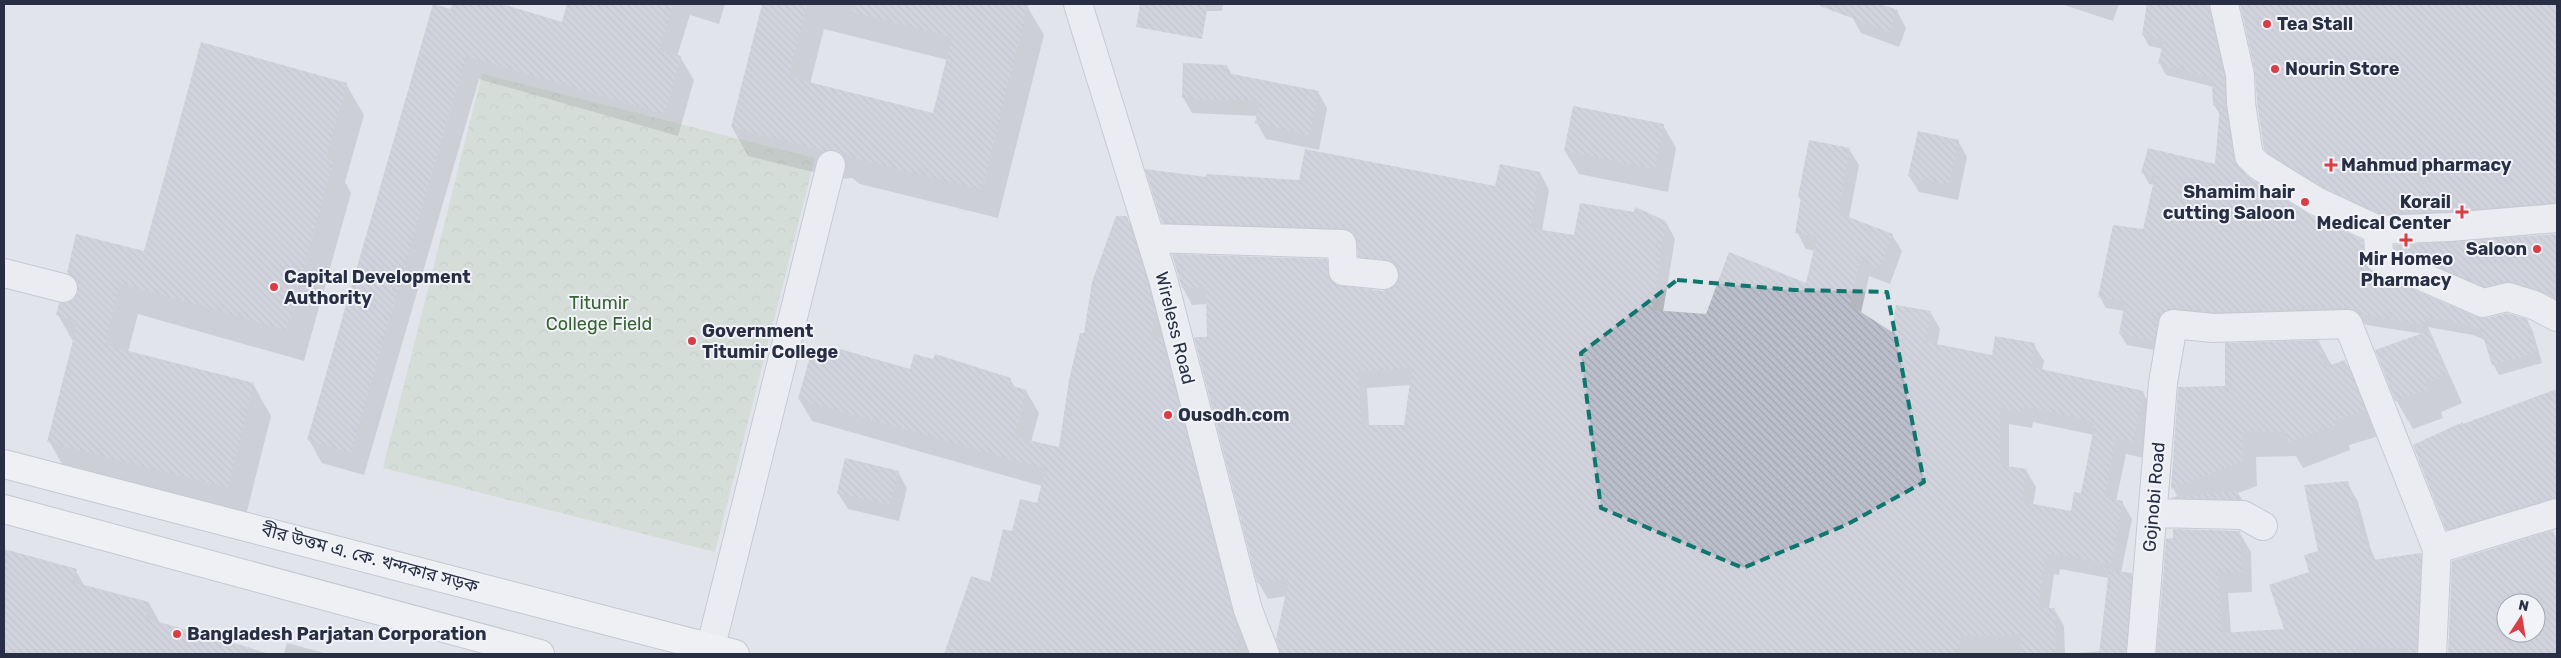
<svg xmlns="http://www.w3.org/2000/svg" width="2561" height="658" viewBox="0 0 2561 658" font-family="Rubik,'Noto Sans Bengali',sans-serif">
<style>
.park{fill:url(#park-crowns)}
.shadow{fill:#0003;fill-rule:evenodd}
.building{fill:url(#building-back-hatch);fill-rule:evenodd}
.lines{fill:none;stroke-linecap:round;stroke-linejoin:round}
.minor-casing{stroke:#a6aab6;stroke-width:30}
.major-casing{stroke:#a0a7b8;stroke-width:30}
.minor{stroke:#f5f6f9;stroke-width:28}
.major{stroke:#fff;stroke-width:28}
.marked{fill:none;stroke:#0f766e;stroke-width:4;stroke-dasharray:10 6;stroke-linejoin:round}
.poi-dot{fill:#d93e44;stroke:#f1f3f8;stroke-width:2}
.labels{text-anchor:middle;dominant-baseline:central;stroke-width:4;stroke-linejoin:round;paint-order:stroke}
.poi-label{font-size:18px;font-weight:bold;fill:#282f44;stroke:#f1f3f8;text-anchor:start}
.park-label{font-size:18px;fill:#386134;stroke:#f1f3f8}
.street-label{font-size:18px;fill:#282f44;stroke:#f1f3f8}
</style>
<defs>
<pattern id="park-crowns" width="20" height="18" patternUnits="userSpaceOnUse" patternTransform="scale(1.25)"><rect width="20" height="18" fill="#c5d6c2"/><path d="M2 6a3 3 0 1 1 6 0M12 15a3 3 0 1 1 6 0" fill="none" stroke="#a9b8a8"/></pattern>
<pattern id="building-back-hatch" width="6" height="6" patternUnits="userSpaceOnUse" patternTransform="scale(1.25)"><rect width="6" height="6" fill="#bbbfcb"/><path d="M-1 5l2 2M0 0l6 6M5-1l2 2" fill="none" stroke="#a1a4b0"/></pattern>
</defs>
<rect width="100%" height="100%" fill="#e1e4eb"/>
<path class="park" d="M 482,74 L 815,158 L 715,552 L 383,468 Z"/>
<path class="shadow" d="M 453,4 L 497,4 L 563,23 L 569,4 L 725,4 L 719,24 L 690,15 L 677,56 L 680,57 L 694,80 L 678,136 L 479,79 L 364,475 L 322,463 L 309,440 Z
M 763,4 L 1018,4 L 1027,6 L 1044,35 L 998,218 L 860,184 L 852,178 L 842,179 L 748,156 L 732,127 ZM 824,29 L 948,60 L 934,115 L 810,84 Z
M 1197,4 L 1223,4 L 1222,11 L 1201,11 Z
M 1857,4 L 1877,4 L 1897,11 L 1906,28 L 1899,47 L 1861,33 L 1852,17 Z
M 2061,4 L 2119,4 L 2113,21 Z
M 2147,4 L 2219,4 L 2239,170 L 2249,179 L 2307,215 L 2362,241 L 2368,252 L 2369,271 L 2476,319 L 2527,320 L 2533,332 L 2542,363 L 2499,375 L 2493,364 L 2485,340 L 2473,335 L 2428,327 L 2462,403 L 2441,412 L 2443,418 L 2413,429 L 2396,400 L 2424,334 L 2367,325 L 2355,319 L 2181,319 L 2160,351 L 2127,345 L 2120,334 L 2125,311 L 2106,308 L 2100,297 L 2144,230 L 2154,185 L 2149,184 L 2143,173 L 2216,166 L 2220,115 L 2214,105 L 2214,87 L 2166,75 L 2160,64 L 2163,49 L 2149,46 L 2143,35 Z
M 2241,4 L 2557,4 L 2557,215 L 2388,225 L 2331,198 L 2272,160 L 2265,148 L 2257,72 Z
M 1227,66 L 1232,75 L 1318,92 L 1327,108 L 1319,150 L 1266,139 L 1257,123 L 1258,116 L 1192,113 L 1183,97 Z
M 346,84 L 364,115 L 345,182 L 351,193 L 304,361 L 138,314 L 128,352 L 253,384 L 271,416 L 245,519 L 67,473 L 49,441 L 74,343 L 58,315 L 75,300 L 79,292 L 68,273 L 145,252 Z
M 1663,125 L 1676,148 L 1668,192 L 1579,174 L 1565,151 Z
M 1958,141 L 1967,157 L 1958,200 L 1919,192 L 1909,176 Z
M 1849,149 L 1859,165 L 1849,218 L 1892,235 L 1902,251 L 1890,284 L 1869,276 L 1861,313 L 1893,334 L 1931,313 L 1940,329 L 1937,346 L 1993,356 L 2034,345 L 2044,361 L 2042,371 L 2143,393 L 2153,409 L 2144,458 L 2126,454 L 2116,501 L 2122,502 L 2132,519 L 2121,573 L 2131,574 L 2141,591 L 2136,654 L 1284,654 L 1281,649 L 1286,596 L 1268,599 L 1258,582 L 1208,338 L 1207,304 L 1192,305 L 1183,288 L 1326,260 L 1336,277 L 1337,286 L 1382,292 L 1390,291 L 1397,285 L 1401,278 L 1369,273 L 1359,256 L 1358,246 L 1353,245 L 1173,239 L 1163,222 L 1207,179 L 1496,188 L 1540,173 L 1549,190 L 1542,231 L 1575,237 L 1666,222 L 1675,239 L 1663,312 L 1707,315 L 1807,285 L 1815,251 L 1806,249 L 1797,232 L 1802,202 L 1799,197 ZM 1411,385 L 1405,427 L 1369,426 L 1367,388 ZM 2033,422 L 2094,435 L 2082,494 L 2072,513 L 2033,505 L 2036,487 L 2026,470 L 2009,468 L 2009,424 L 2032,428 ZM 2060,569 L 2109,578 L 2101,651 L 2065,654 L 2064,626 L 2054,609 L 2049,609 L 2054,574 L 2059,575 Z
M 1126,217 L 1139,239 L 1167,334 L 1165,346 L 1174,362 L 1249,654 L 945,654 L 972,577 L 991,584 L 1013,533 L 1038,504 L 1042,486 L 812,421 L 799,399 L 839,358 L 911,370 L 1010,379 L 1016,389 L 1026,391 L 1039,413 L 1031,442 L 1060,448 L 1085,335 Z
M 2557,235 L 2557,307 L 2491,297 L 2402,259 L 2396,247 Z
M 2319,342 L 2332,366 L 2345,361 L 2359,386 L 2379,436 L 2349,445 L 2350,450 L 2303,468 L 2296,456 L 2256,457 L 2257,486 L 2238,493 L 2251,515 L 2186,520 L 2173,498 L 2178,498 L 2173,488 L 2180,388 L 2226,387 Z
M 2557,391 L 2557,520 L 2461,553 L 2447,529 L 2514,407 Z
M 898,472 L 907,488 L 899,521 L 848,509 L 838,493 Z
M 2347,482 L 2358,502 L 2371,550 L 2376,561 L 2421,554 L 2432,574 L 2428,654 L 2156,654 L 2167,540 L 2239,532 L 2251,552 L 2252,592 L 2228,593 L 2231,633 L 2286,631 Z
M 2553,532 L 2557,540 L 2557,654 L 2449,654 L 2453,562 ZM 2506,603 L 2536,603 L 2536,633 L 2506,633 Z
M 5,550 L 76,571 L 85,587 L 149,603 L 160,623 L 270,654 L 4,654 Z
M 287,643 L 328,654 L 284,654 Z"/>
<path class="building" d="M 433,4 L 451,9 L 452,4 L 502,4 L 562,22 L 567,4 L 674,4 L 659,50 L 681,56 L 665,114 L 466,56 L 351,453 L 307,440 Z
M 762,4 L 807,4 L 789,77 L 933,113 L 952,37 L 852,12 L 853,4 L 1028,4 L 982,190 L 843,155 L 834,150 L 825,151 L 731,127 Z
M 1140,4 L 1208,4 L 1202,39 L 1136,27 Z
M 1820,4 L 1881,4 L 1898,10 L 1889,32 L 1820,6 Z
M 2147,4 L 2209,4 L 2224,77 L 2226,105 L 2234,158 L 2247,176 L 2308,214 L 2363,240 L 2363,259 L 2366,267 L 2373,272 L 2477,317 L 2487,318 L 2507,313 L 2527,319 L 2537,352 L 2492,365 L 2481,330 L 2466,324 L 2423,317 L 2426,325 L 2359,314 L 2348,308 L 2313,307 L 2313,309 L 2214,312 L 2174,308 L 2166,310 L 2160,315 L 2154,341 L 2119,334 L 2125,301 L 2098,297 L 2113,225 L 2143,229 L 2155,176 L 2141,173 L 2148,148 L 2215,164 L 2220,105 L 2213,106 L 2212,78 L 2158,64 L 2164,40 L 2142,35 Z
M 2240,4 L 2557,4 L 2557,81 L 2554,80 L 2557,113 L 2557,203 L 2381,214 L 2323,187 L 2268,153 L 2264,149 L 2257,102 L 2255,72 Z
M 201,42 L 347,83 L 326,158 L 334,160 L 286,330 L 120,283 L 105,345 L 254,383 L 228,488 L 47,442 L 78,321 L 56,315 L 59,303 L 67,303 L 74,299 L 78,291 L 78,283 L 74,277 L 67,273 L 76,234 L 144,251 Z
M 1183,63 L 1227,65 L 1227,73 L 1319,91 L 1310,135 L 1255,123 L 1260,101 L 1182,98 Z
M 1573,106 L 1664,124 L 1655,169 L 1564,151 Z
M 1918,131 L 1959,140 L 1949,185 L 1908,176 Z
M 1809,140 L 1850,148 L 1838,213 L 1893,234 L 1880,268 L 1860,260 L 1850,305 L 1892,332 L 1896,305 L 1931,311 L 1926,342 L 1992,355 L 1995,336 L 2035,343 L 2031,367 L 2144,391 L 2134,442 L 2116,438 L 2105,497 L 2123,501 L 2111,564 L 2051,553 L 2050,559 L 2045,558 L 2038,608 L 2055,608 L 2056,654 L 2021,654 L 2020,634 L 1961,636 L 1957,654 L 1280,654 L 1276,639 L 1289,578 L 1257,583 L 1194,337 L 1207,337 L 1206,287 L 1182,288 L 1172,254 L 1327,259 L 1329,278 L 1335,284 L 1382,291 L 1390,289 L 1396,284 L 1399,277 L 1398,269 L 1393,263 L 1386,260 L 1358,257 L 1356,236 L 1350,231 L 1343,228 L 1162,223 L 1145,169 L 1206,177 L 1206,174 L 1299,180 L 1305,149 L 1495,186 L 1500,164 L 1540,172 L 1530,228 L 1574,235 L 1580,203 L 1634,212 L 1635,207 L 1666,221 L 1652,310 L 1706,314 L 1729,252 L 1806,283 L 1817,236 L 1795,233 L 1801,198 L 1798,197 ZM 1412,368 L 1404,425 L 1362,425 L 1358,371 ZM 2024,406 L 2095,422 L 2081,493 L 2074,492 L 2071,511 L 2022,502 L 2027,469 L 2000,465 L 2000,408 L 2023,412 Z
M 1116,216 L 1127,216 L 1148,283 L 1155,311 L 1151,339 L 1162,338 L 1235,620 L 1239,654 L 944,654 L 971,576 L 990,582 L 1003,529 L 1012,531 L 1020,499 L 1037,503 L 1045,469 L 798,399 L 812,349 L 838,356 L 840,349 L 910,369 L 914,354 L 933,359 L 935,354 L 1011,378 L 1009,385 L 1027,390 L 1014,437 L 1059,447 L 1069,380 L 1080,333 L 1084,333 L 1092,282 Z
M 2557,234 L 2555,299 L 2539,290 L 2513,282 L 2484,287 L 2394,248 L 2394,245 Z
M 2429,331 L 2447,374 L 2425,383 L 2428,390 L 2395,401 L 2375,350 Z
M 2319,340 L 2325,367 L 2345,360 L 2366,411 L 2335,420 L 2336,425 L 2288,443 L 2286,431 L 2242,432 L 2243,461 L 2171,489 L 2178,387 L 2225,386 L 2225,343 Z
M 2557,389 L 2557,496 L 2446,530 L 2413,445 L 2463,422 L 2463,424 Z
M 845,458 L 899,471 L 890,505 L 837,493 Z
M 2348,481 L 2362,536 L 2364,536 L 2372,560 L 2421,553 L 2417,654 L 2408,654 L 2408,649 L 2356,646 L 2356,654 L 2157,654 L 2166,539 L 2173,538 L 2173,529 L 2240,531 L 2242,572 L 2218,573 L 2222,633 L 2284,629 L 2269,585 L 2309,572 L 2304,555 L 2318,551 L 2304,485 Z
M 2238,491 L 2239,499 L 2172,498 L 2172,497 Z
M 2553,530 L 2557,547 L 2557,654 L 2448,654 L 2452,561 ZM 2506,603 L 2536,603 L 2536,633 L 2506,633 Z
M 4,549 L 77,569 L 73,582 L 149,602 L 145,618 L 251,648 L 250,654 L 4,654 Z
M 2109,570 L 2132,573 L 2126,654 L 2099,654 Z"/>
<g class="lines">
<g class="minor-casing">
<path id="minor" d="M 1078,4 L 1163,279 L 1248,610 L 1265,654
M 2224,4 L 2240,75 L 2241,103 L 2249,156 L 2258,165 L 2316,201 L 2378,230 L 2450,227 L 2557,218
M 2378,230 L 2379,258 L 2483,303 L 2508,297 L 2534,305 L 2557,317
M 1151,238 L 1342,244 L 1343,271 L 1384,275
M 4,273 L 63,288
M 2153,513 L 2243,515 L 2263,526
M 2437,549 L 2557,513
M 709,654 L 831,165
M 2141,654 L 2163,383 L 2173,324 L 2213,328 L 2348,324 L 2437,549 L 2432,654"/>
</g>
<g class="major-casing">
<path id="major" d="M 4,464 L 735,654
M 4,509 L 540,654"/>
</g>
<use href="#minor" class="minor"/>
<use href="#major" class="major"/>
</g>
<path d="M0 0H2561V658H0ZM 1677,280 L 1794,290 L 1887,292 L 1924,482 L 1848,524 L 1743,568 L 1601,508 L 1581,353 Z" fill="#e1e4eb" fill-opacity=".55" fill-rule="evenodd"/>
<path class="marked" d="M 1677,280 L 1794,290 L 1887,292 L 1924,482 L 1848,524 L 1743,568 L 1601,508 L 1581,353 Z"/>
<g class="poi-dot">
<circle cx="2267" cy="24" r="5"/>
<circle cx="2275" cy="69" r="5"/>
<path d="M2328.5 157.5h5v5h5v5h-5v5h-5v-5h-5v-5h5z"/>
<circle cx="2305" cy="202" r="5"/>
<path d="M2459.5 204.5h5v5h5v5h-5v5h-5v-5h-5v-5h5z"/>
<path d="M2403.5 232.5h5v5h5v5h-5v5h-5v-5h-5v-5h5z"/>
<circle cx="2537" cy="249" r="5"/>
<circle cx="274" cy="287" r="5"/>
<circle cx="692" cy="341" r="5"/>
<circle cx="1168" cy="415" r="5"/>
<circle cx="177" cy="634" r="5"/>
</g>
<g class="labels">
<g class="poi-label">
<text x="2277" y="24">Tea Stall</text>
<text x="2285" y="69">Nourin Store</text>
<text x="2341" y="165">Mahmud pharmacy</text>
<text x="2295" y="192" text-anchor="end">Shamim hair<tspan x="2295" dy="21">cutting Saloon</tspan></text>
<text x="2451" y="202" text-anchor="end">Korail<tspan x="2451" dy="21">Medical Center</tspan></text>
<text x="2527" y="249" text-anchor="end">Saloon</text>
<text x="2406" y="259" text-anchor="middle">Mir Homeo<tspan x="2406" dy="21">Pharmacy</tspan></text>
<text x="284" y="277">Capital Development<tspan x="284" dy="21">Authority</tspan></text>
<text x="702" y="331">Government<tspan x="702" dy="21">Titumir College</tspan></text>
<text x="1178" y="415">Ousodh.com</text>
<text x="187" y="634">Bangladesh Parjatan Corporation</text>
</g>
<g class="park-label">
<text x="599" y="303">Titumir<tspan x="599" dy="21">College Field</tspan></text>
</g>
<g class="street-label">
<text transform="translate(1175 328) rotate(76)">Wireless Road</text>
<text transform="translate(2154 497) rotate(-85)">Gojnobi Road</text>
<text transform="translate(370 558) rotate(15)">বীর উত্তম এ. কে. খন্দকার সড়ক</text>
</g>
</g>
<rect width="2561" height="658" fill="none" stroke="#282f44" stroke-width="10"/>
<g transform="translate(2521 618) rotate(12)"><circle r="24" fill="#f1f3f8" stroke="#a1a5b0"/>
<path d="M0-4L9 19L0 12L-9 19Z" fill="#d93e44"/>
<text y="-8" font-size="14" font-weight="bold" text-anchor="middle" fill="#282f44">N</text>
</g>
</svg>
